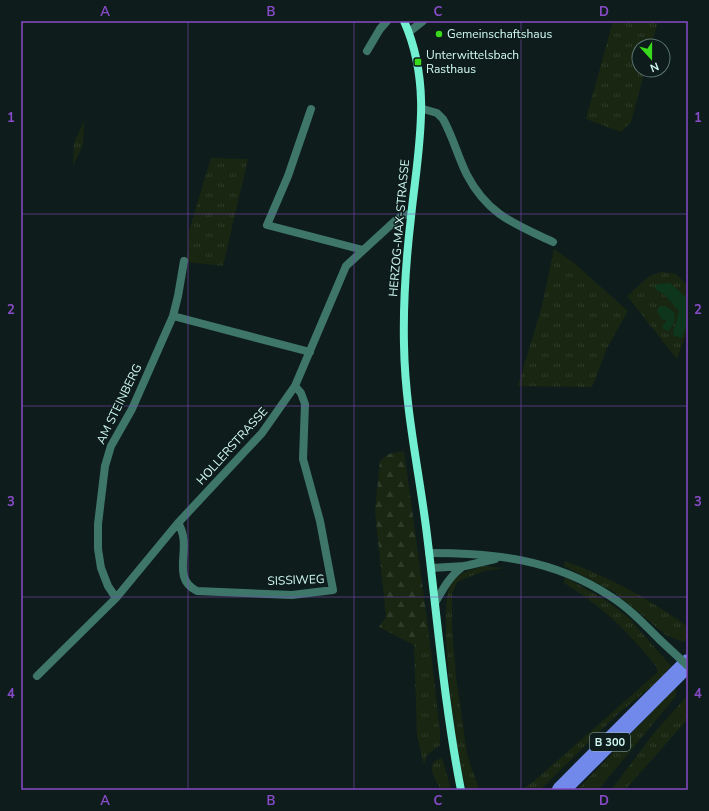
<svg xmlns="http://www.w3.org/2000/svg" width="709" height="811" viewBox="0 0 709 811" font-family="'Nunito Sans',sans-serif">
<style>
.grass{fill:url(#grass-tufts)}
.forest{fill:url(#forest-firs)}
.water{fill:#0e361d}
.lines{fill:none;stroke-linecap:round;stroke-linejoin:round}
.minor{stroke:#3f766a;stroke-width:8}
.secondary{stroke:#72eed1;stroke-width:8}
.trunk{stroke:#7289ec;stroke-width:18}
.minor-bridge{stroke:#3f766a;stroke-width:8}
.grid{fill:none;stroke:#884bc7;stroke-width:1;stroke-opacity:0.55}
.poi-dot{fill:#38da1b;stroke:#0e1d1c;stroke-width:1.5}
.labels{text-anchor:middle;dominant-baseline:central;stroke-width:3;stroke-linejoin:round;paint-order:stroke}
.shield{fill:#0e1d1c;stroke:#96b7b2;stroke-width:1}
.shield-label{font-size:11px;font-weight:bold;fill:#d0f9f3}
.poi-label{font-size:12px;fill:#d0f9f3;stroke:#0e1d1c;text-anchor:start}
.street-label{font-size:12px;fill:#d0f9f3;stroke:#0e1d1c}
.neatline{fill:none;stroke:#884bc7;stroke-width:1.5}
.grid-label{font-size:13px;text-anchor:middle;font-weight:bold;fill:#884bc7}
</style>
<defs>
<pattern id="grass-tufts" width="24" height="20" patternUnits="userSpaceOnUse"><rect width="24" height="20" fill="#182612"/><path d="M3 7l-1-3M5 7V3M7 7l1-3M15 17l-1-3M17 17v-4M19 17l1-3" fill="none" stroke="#2e3c29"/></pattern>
<pattern id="forest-firs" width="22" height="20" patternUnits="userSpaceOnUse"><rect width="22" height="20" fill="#182612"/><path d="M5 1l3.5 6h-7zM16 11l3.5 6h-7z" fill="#2e3c29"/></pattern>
</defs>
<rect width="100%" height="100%" fill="#0e1d1c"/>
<path class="grass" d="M 613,21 L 658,21 L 651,46 L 639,46 L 639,70 L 645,70 L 631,122 L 621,132 L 586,119 Z
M 84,121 L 83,145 L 73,166 L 74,143 Z
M 211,158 L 248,159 L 223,266 L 187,262 L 189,231 Z
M 554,249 L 575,264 L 628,311 L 607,348 L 592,387 L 518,386 L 542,306 Z
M 662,272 L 676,274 L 688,286 L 688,328 L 677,359 L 627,296 C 641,286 643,276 662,272 Z
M 565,561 C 609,577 650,599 688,627 L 688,638 L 684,642 L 666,635 L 614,592 L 564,566 Z
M 483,566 L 504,568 L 484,571 L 457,582 L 452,594 L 452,628 L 456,676 L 467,754 L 479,790 L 467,790 C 455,761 438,612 450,585 C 456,573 471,570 483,566 Z
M 565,577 L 607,601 L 629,618 L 671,666 L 659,680 L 619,713 L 540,790 L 521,790 L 534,781 L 658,672 L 656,666 C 626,629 604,608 564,583 Z
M 429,634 L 440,732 L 440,745 L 427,755 L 424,765 L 417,735 L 414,645 Z
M 676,687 L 676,696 L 598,790 L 577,790 Z
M 688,695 L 688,719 L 625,790 L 611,790 L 654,733 Z
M 442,758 L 451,790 L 441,790 C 435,778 423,763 442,758 Z"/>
<path class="forest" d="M 404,451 L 429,634 L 414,645 L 379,627 L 386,617 L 375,511 L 380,461 L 389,454 Z"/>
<path class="water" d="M 670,283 L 688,299 L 688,323 L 682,338 L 674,336 L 673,329 L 675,327 L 679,311 L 665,295 L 654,288 L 658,284 Z
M 659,306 L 665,306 L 674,312 C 676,320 674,325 668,331 L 663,329 L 663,324 L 666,322 L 665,319 L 662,320 L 657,311 Z"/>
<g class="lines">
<path class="minor" d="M 409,32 L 423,21
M 367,51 L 380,29 L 387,21
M 311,109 L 288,176 L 267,225 L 363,250
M 423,109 L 437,113 L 443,119 C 453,137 458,157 467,175 C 488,215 515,224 553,242
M 173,316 L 310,352
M 178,523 C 194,548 169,577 197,591 L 292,595 L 333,590 L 320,521 L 303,459 L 305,404 L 301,393 L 295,386
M 429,553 C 495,553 553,559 610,596 C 629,608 644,624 660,640
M 431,568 L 465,566 L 495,559
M 116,598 L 108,586 L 101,568 L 98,549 L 98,524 L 105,466 L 111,446 L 132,409 L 173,316 L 178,296 L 184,261
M 435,603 C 443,589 450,575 464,566
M 37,676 L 116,598 L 178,523 L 262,433 L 295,386 L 346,266 L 395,221 L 403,215 L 411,214"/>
<path class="secondary" d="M 404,21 C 433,86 418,149 411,217 C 406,260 403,302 404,345 C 405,407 418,466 426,527 C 437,614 444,704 461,790"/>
<path class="trunk" d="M 561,790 L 688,663"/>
<path class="minor-bridge" d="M 660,640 L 688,666"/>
</g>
<path class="grid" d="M 188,21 L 188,790M 354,21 L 354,790M 521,21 L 521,790M 21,214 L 688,214M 21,406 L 688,406M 21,597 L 688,597"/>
<g class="poi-dot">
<circle cx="439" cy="34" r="4"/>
<rect x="414" y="58" width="8" height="8" rx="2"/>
</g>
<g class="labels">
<rect class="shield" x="590" y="733" width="40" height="18" rx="3"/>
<g class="shield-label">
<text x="610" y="742">B 300</text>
</g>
<g class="poi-label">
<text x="447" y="34">Gemeinschaftshaus</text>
<text x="426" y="55">Unterwittelsbach<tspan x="426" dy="14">Rasthaus</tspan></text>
</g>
<g class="street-label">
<text transform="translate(399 228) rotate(-85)">HERZOG-MAX-STRASSE</text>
<text transform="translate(119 404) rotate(-64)">AM STEINBERG</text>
<text transform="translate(232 446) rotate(-48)">HOLLERSTRASSE</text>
<text transform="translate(296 580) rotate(-2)">SISSIWEG</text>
</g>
</g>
<rect width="709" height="811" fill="none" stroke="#0e1d1c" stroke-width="44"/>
<g transform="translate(651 58) rotate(159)"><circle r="19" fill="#0e1d1c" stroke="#5c7572"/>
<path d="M0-3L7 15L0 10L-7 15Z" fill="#38da1b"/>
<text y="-6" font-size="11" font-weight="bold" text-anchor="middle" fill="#d0f9f3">N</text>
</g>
<rect x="22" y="22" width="665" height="767" class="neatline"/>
<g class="grid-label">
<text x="105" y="16">A</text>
<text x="271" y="16">B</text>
<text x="438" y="16">C</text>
<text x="604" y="16">D</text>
<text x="11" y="122">1</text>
<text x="698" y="122">1</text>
<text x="11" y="314">2</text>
<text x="698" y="314">2</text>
<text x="11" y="506">3</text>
<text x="698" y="506">3</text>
<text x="11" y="698">4</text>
<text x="698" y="698">4</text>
<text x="105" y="805">A</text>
<text x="271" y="805">B</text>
<text x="438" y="805">C</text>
<text x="604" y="805">D</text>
</g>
</svg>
